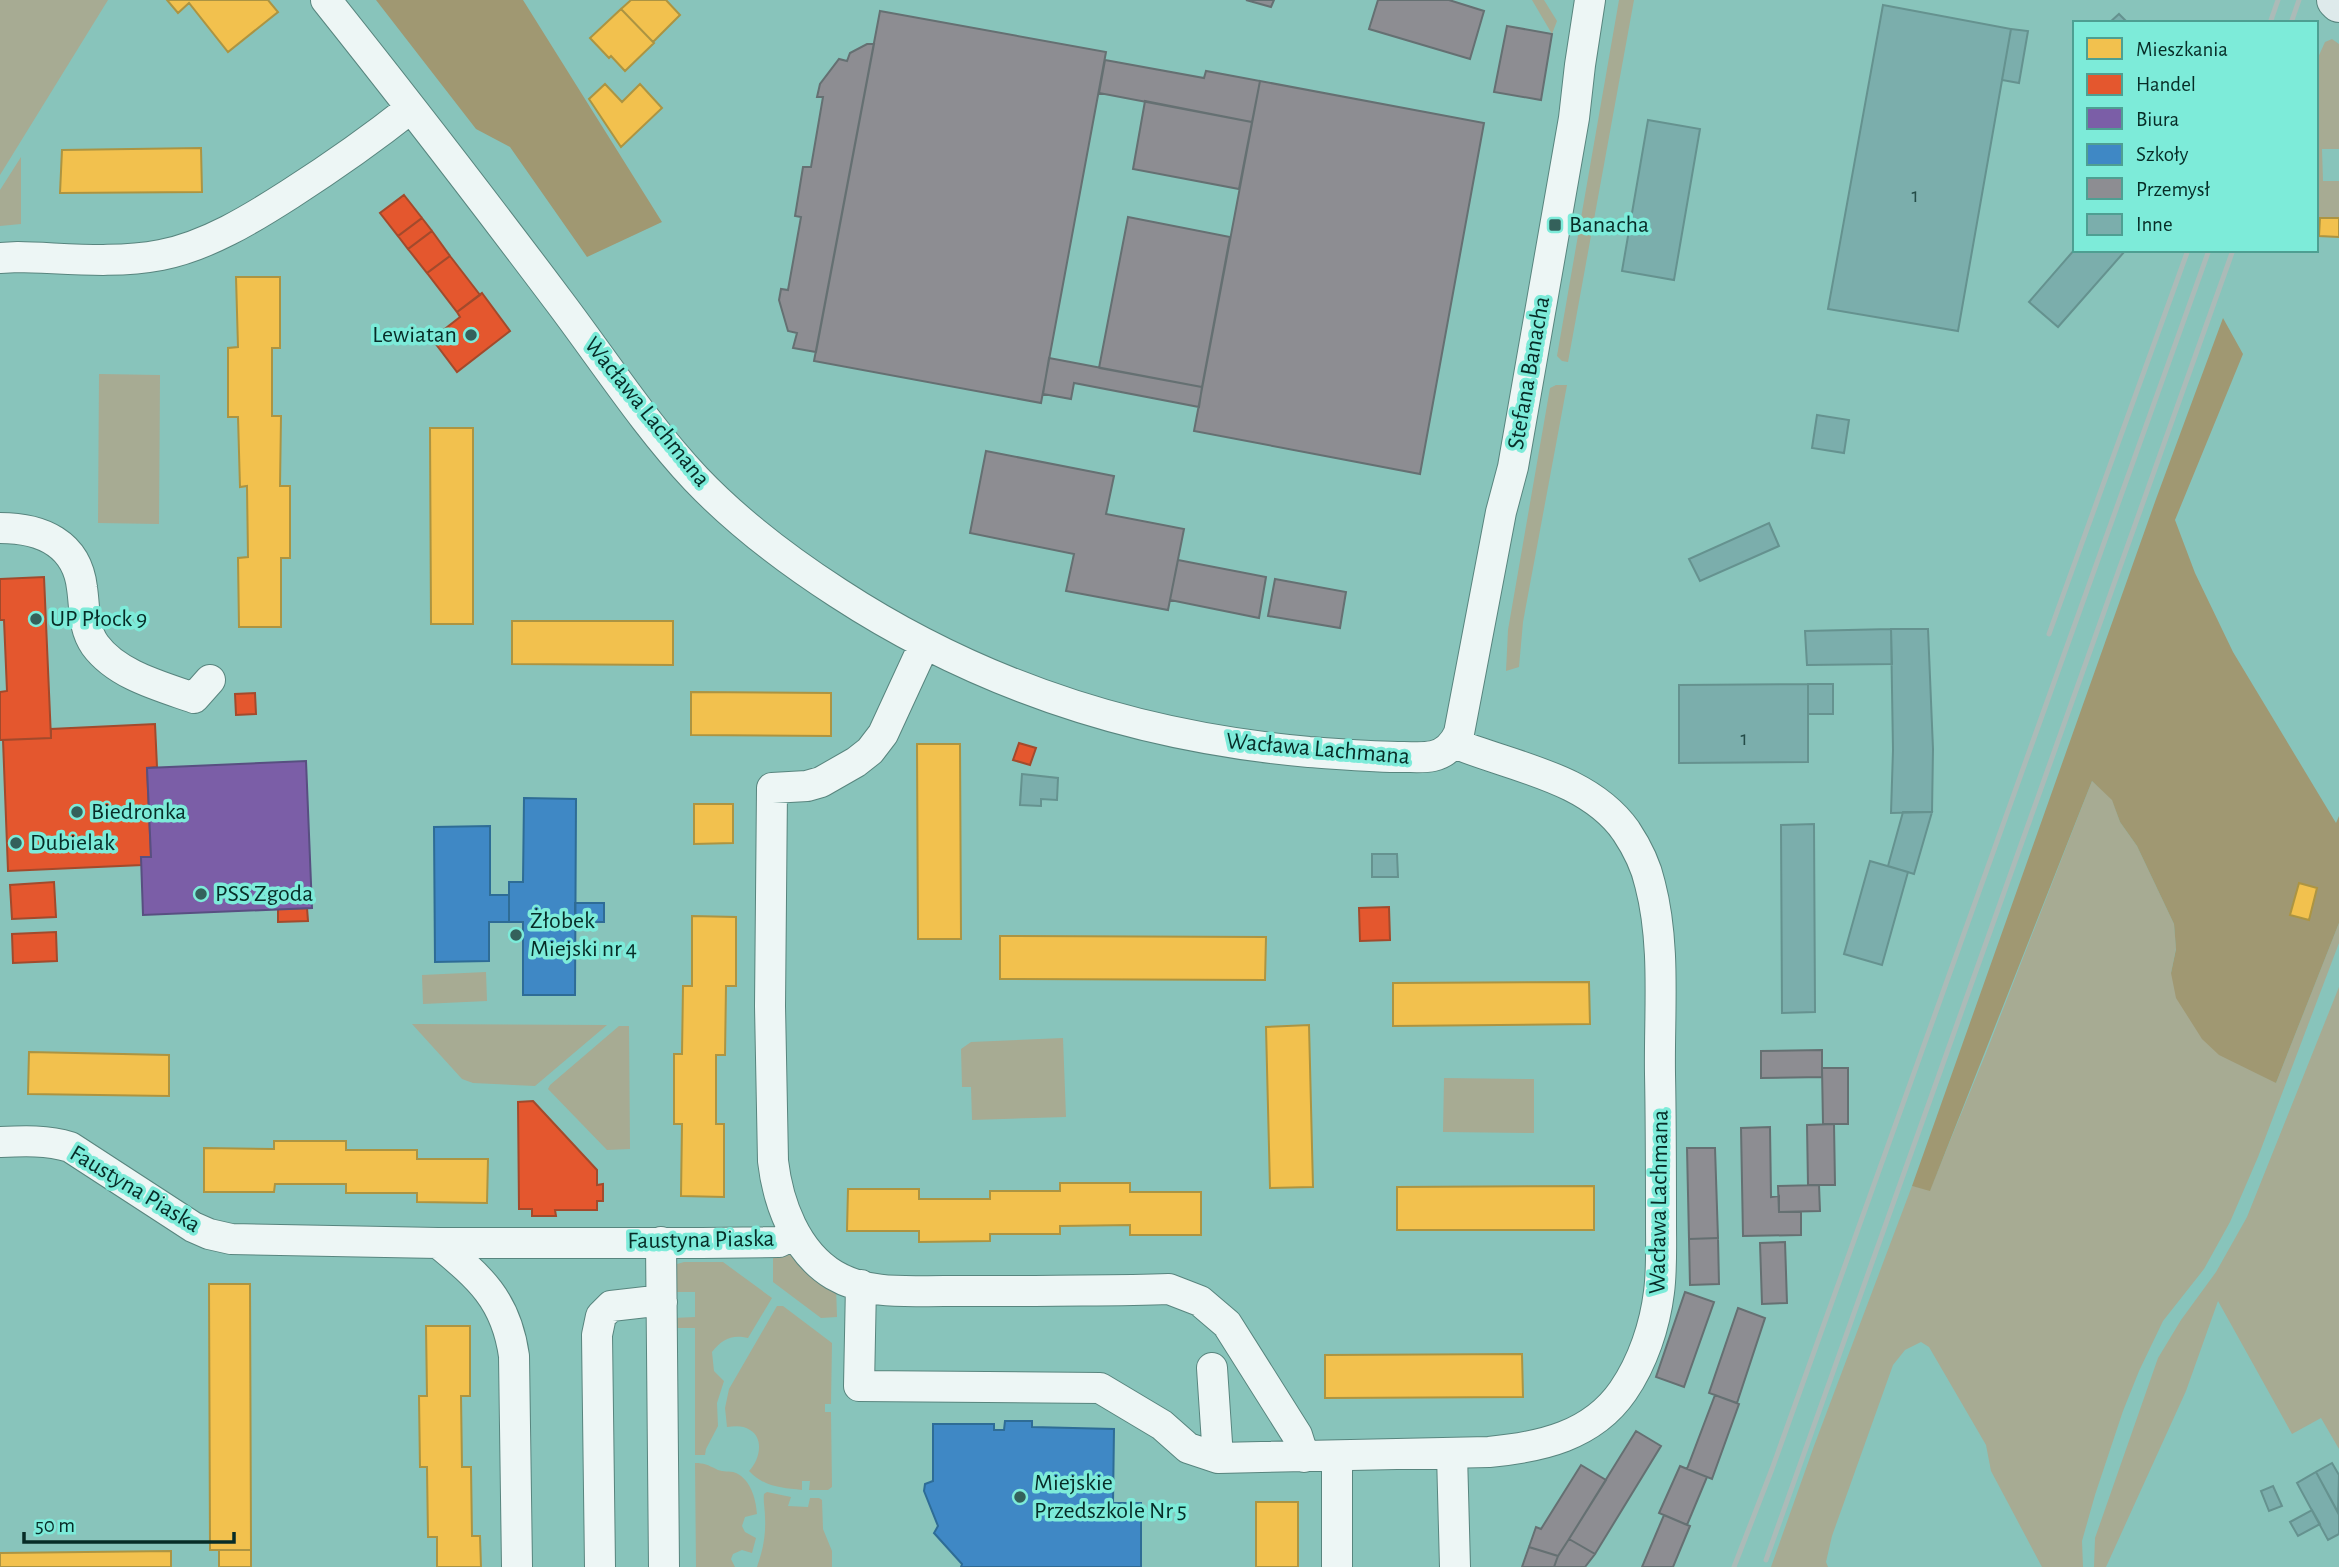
<svg xmlns="http://www.w3.org/2000/svg" width="2339" height="1567" viewBox="0 0 2339 1567" font-family="'Alegreya Sans',sans-serif">
<style>
.green{fill:#a7ab93}
.forest{fill:#a09872}
.homes{fill:#f2c14e;stroke:#ac9442;stroke-width:2}
.shops{fill:#e4572e;stroke:#a24a2c;stroke-width:2}
.offices{fill:#7b5ea7;stroke:#584f81;stroke-width:2}
.schools{fill:#3f88c5;stroke:#2e6c96;stroke-width:2}
.industry{fill:#8d8d92;stroke:#657072;stroke-width:2}
.building{fill:#7baeac;stroke:#65928f;stroke-width:2}
.lines{fill:none;stroke-linecap:round;stroke-linejoin:round}
.street-casing{stroke:#58857e;stroke-width:32}
.secondary-casing{stroke:#58857e;stroke-width:40}
.street{stroke:#edf6f5;stroke-width:30}
.secondary{stroke:#deeaeb;stroke-width:38}
.rail{stroke:#abbbb8;stroke-width:5}
.poi-dot{fill:#34615b;stroke:#7debd9;stroke-width:2.5}
.labels{text-anchor:middle;dominant-baseline:central;stroke-width:7;stroke-linejoin:round;paint-order:stroke}
.number-label{font-size:21px;fill:#244c48}
.poi-label{font-size:24px;fill:#072c27;stroke:#7debd9;text-anchor:start}
.street-label{font-size:24px;fill:#072c27;stroke:#7debd9}
</style>
<rect width="100%" height="100%" fill="#88c4bb"/>
<path class="green" d="M 0,0 L 108,0 L 0,175 Z
M 1532,0 L 1544,0 L 1557,21 L 1552,34 Z
M 1619,0 L 1634,0 L 1568,362 L 1562,361 L 1557,356 Z
M 2332,39 L 2339,44 L 2339,149 L 2322,149 L 2323,181 L 2339,181 L 2339,218 L 2320,218 L 2319,236 L 2316,236 L 2316,62 L 2325,42 Z
M 21,157 L 21,224 L 0,226 L 0,190 Z
M 99,374 L 160,375 L 159,524 L 98,523 Z
M 1556,385 L 1567,385 L 1523,622 L 1519,667 L 1506,671 L 1508,630 L 1550,388 Z
M 2092,781 L 2112,799 L 2120,822 L 2137,846 L 2174,924 L 2176,948 L 2171,973 L 2276,1083 L 2339,923 L 2339,943 L 2258,1157 L 2230,1222 L 2204,1269 L 2163,1321 L 2139,1371 L 2123,1411 L 2095,1495 L 2082,1541 L 2083,1567 L 2042,1567 L 1991,1471 L 1986,1445 L 1929,1347 L 1921,1342 L 1905,1350 L 1893,1365 L 1832,1536 L 1826,1562 L 1828,1567 L 1771,1567 L 1814,1446 L 1912,1186 L 1930,1190 L 1986,1053 Z
M 486,972 L 487,1001 L 423,1004 L 422,975 Z
M 2339,987 L 2339,1449 L 2321,1418 L 2292,1434 L 2218,1301 L 2186,1391 L 2106,1567 L 2094,1567 L 2095,1538 L 2158,1358 L 2181,1320 L 2216,1272 L 2247,1217 Z
M 412,1024 L 607,1025 L 535,1086 L 473,1083 L 462,1079 Z
M 619,1026 L 629,1026 L 630,1149 L 607,1150 L 548,1089 L 550,1085 Z
M 1063,1038 L 1066,1117 L 972,1120 L 971,1087 L 962,1087 L 961,1049 L 971,1042 Z
M 1444,1078 L 1534,1079 L 1534,1133 L 1443,1132 Z
M 773,1250 L 796,1253 L 836,1286 L 837,1317 L 821,1318 L 773,1282 Z
M 684,1262 L 723,1262 L 772,1298 L 748,1338 C 732,1334 722,1339 712,1352 L 714,1371 L 724,1381 L 717,1403 L 718,1426 L 706,1449 L 705,1455 L 695,1455 L 695,1328 L 673,1328 L 673,1318 L 695,1317 L 695,1292 L 673,1292 L 674,1269 L 677,1264 Z
M 777,1306 L 783,1306 L 832,1343 L 831,1404 L 825,1404 L 825,1412 L 831,1412 L 832,1487 L 828,1490 L 809,1490 L 810,1481 L 802,1481 L 802,1490 C 782,1488 764,1487 749,1471 C 759,1461 765,1439 750,1430 C 743,1425 735,1426 727,1427 L 725,1408 L 729,1389 Z
M 695,1463 C 704,1463 708,1465 716,1469 C 721,1472 727,1471 733,1472 C 750,1477 756,1498 757,1514 L 745,1517 L 742,1526 L 745,1532 L 756,1538 L 752,1553 L 742,1550 L 733,1554 L 731,1559 L 735,1567 L 696,1567 Z
M 767,1492 L 791,1497 L 788,1506 L 808,1507 L 810,1498 L 819,1498 L 822,1500 L 823,1529 L 832,1551 L 832,1567 L 757,1567 C 763,1550 766,1535 765,1517 C 765,1509 763,1501 764,1494 Z"/>
<path class="forest" d="M 376,0 L 523,0 L 662,222 L 587,257 L 510,147 L 476,129 Z
M 2223,318 L 2243,354 L 2175,520 L 2195,573 L 2233,652 L 2336,823 L 2339,816 L 2339,923 L 2276,1083 L 2219,1055 L 2202,1039 L 2176,998 L 2171,973 L 2176,949 L 2174,924 L 2137,846 L 2120,822 L 2112,800 L 2092,781 L 1930,1191 L 1912,1186 L 2156,499 Z"/>
<path class="homes" d="M 167,0 L 268,0 L 278,12 L 228,52 L 189,3 L 178,13 Z
M 631,0 L 666,0 L 680,15 L 653,42 L 621,9 Z
M 621,9 L 654,43 L 625,71 L 611,56 L 609,58 L 590,38 Z
M 605,84 L 622,102 L 640,84 L 662,108 L 621,147 L 589,99 Z
M 201,148 L 202,192 L 60,193 L 62,150 Z
M 2320,218 L 2339,218 L 2339,237 L 2319,236 Z
M 236,277 L 280,277 L 280,348 L 272,348 L 272,416 L 281,416 L 280,486 L 290,486 L 290,558 L 281,558 L 281,627 L 239,627 L 238,558 L 248,557 L 247,486 L 240,487 L 238,417 L 228,417 L 228,348 L 238,347 Z
M 430,428 L 473,428 L 473,624 L 431,624 Z
M 512,621 L 673,621 L 673,665 L 512,664 Z
M 691,692 L 831,693 L 831,736 L 691,735 Z
M 917,744 L 960,744 L 961,939 L 918,939 Z
M 694,804 L 733,804 L 733,843 L 694,844 Z
M 2299,883 L 2317,888 L 2309,920 L 2290,915 Z
M 692,916 L 736,917 L 736,986 L 726,986 L 725,1055 L 716,1055 L 716,1124 L 724,1124 L 724,1197 L 681,1196 L 682,1124 L 674,1124 L 674,1054 L 682,1054 L 683,986 L 692,986 Z
M 1000,936 L 1266,937 L 1265,980 L 1000,979 Z
M 1589,982 L 1590,1024 L 1393,1026 L 1393,983 Z
M 1309,1025 L 1313,1187 L 1270,1188 L 1266,1027 Z
M 29,1052 L 169,1055 L 169,1096 L 28,1094 Z
M 274,1141 L 346,1141 L 346,1150 L 417,1150 L 417,1159 L 488,1159 L 487,1203 L 417,1202 L 417,1193 L 346,1193 L 346,1184 L 275,1184 L 274,1192 L 204,1192 L 204,1148 L 274,1149 Z
M 1060,1183 L 1130,1183 L 1130,1192 L 1201,1192 L 1201,1235 L 1130,1235 L 1130,1225 L 1060,1226 L 1060,1234 L 990,1234 L 990,1241 L 919,1242 L 919,1231 L 847,1231 L 848,1189 L 919,1189 L 919,1199 L 990,1199 L 990,1191 L 1060,1191 Z
M 1594,1186 L 1594,1230 L 1397,1230 L 1397,1187 Z
M 209,1284 L 250,1284 L 251,1550 L 210,1550 Z
M 426,1326 L 470,1326 L 470,1396 L 461,1396 L 462,1467 L 471,1467 L 472,1536 L 480,1536 L 481,1567 L 437,1567 L 437,1537 L 428,1537 L 427,1467 L 420,1467 L 419,1396 L 427,1396 Z
M 1522,1354 L 1523,1397 L 1325,1398 L 1325,1355 Z
M 1256,1502 L 1298,1502 L 1298,1567 L 1256,1567 Z
M 219,1550 L 251,1550 L 251,1567 L 219,1567 Z
M 171,1551 L 171,1567 L 0,1567 L 0,1553 Z"/>
<path class="shops" d="M 404,195 L 422,218 L 398,236 L 380,213 Z
M 422,218 L 432,231 L 408,249 L 398,236 Z
M 432,231 L 450,256 L 427,273 L 408,249 Z
M 450,256 L 480,295 L 457,312 L 427,273 Z
M 482,293 L 510,331 L 457,372 L 432,339 L 460,317 L 457,312 Z
M 44,577 L 51,738 L 0,740 L 0,692 L 7,691 L 4,620 L 0,620 L 0,579 Z
M 255,693 L 256,714 L 236,715 L 235,694 Z
M 155,724 L 157,767 L 147,768 L 151,857 L 141,857 L 142,865 L 8,871 L 3,740 L 51,738 L 51,729 Z
M 1019,743 L 1036,748 L 1030,765 L 1013,760 Z
M 54,882 L 56,917 L 12,919 L 10,885 Z
M 1389,907 L 1390,940 L 1360,941 L 1359,908 Z
M 307,908 L 308,921 L 278,922 L 278,909 Z
M 56,932 L 57,961 L 13,963 L 12,934 Z
M 533,1101 L 597,1170 L 597,1185 L 603,1184 L 603,1201 L 597,1201 L 597,1210 L 555,1210 L 556,1216 L 532,1216 L 532,1209 L 519,1209 L 518,1102 Z"/>
<path class="offices" d="M 306,761 L 312,908 L 143,915 L 141,857 L 151,857 L 147,768 Z"/>
<path class="schools" d="M 524,798 L 576,799 L 575,995 L 523,995 L 523,922 L 509,922 L 509,882 L 523,882 Z
M 490,826 L 490,895 L 509,895 L 509,922 L 489,922 L 489,961 L 435,962 L 434,827 Z
M 575,903 L 604,903 L 604,922 L 575,922 Z
M 1005,1421 L 1032,1421 L 1032,1427 L 1114,1429 L 1113,1503 L 1141,1503 L 1141,1567 L 961,1567 L 962,1564 L 934,1533 L 938,1526 L 924,1491 L 925,1484 L 933,1481 L 933,1424 L 994,1424 L 994,1430 L 1004,1430 Z"/>
<path class="industry" d="M 1246,0 L 1274,0 L 1271,7 Z
M 1378,0 L 1449,0 L 1484,11 L 1470,59 L 1369,29 Z
M 880,11 L 1106,52 L 1041,403 L 814,361 Z
M 1507,26 L 1552,34 L 1541,100 L 1494,92 Z
M 867,44 L 874,44 L 816,352 L 793,348 L 797,333 L 788,331 L 779,300 L 781,289 L 788,290 L 801,217 L 795,216 L 803,167 L 811,167 L 823,97 L 817,97 L 820,84 L 839,59 L 847,61 L 850,53 Z
M 1105,60 L 1204,78 L 1206,71 L 1260,81 L 1252,122 L 1099,93 Z
M 1260,81 L 1484,123 L 1420,474 L 1194,431 Z
M 1145,101 L 1252,122 L 1239,189 L 1133,169 Z
M 1128,217 L 1230,237 L 1202,387 L 1099,368 Z
M 1049,358 L 1202,387 L 1199,407 L 1074,383 L 1071,399 L 1043,394 Z
M 986,451 L 1114,476 L 1106,514 L 1184,529 L 1168,610 L 1066,591 L 1074,554 L 970,533 Z
M 1178,560 L 1266,577 L 1259,618 L 1170,600 Z
M 1275,579 L 1346,592 L 1340,628 L 1268,616 Z
M 1822,1050 L 1822,1077 L 1761,1078 L 1761,1051 Z
M 1822,1068 L 1848,1068 L 1848,1124 L 1823,1124 Z
M 1834,1124 L 1835,1185 L 1808,1185 L 1807,1125 Z
M 1770,1127 L 1771,1197 L 1779,1196 L 1779,1212 L 1801,1212 L 1801,1235 L 1743,1236 L 1741,1128 Z
M 1687,1148 L 1715,1148 L 1718,1238 L 1689,1239 Z
M 1819,1185 L 1820,1211 L 1779,1212 L 1778,1186 Z
M 1718,1238 L 1719,1284 L 1690,1285 L 1689,1239 Z
M 1785,1242 L 1787,1303 L 1762,1304 L 1760,1243 Z
M 1685,1292 L 1714,1302 L 1684,1387 L 1656,1377 Z
M 1738,1308 L 1765,1318 L 1737,1403 L 1709,1393 Z
M 1715,1395 L 1739,1404 L 1712,1479 L 1687,1469 Z
M 1636,1431 L 1661,1446 L 1595,1554 L 1569,1539 Z
M 1581,1465 L 1606,1480 L 1569,1539 L 1558,1556 L 1529,1547 L 1536,1527 L 1541,1529 Z
M 1680,1466 L 1707,1477 L 1687,1525 L 1659,1513 Z
M 1664,1515 L 1690,1526 L 1673,1567 L 1642,1567 Z
M 1569,1539 L 1595,1554 L 1585,1567 L 1554,1567 L 1558,1556 Z
M 1529,1547 L 1558,1556 L 1554,1567 L 1522,1567 Z"/>
<path class="building" d="M 1883,5 L 2011,29 L 1958,331 L 1828,309 Z
M 2119,14 L 2128,23 L 2109,23 Z
M 2011,29 L 2028,31 L 2019,83 L 2002,80 Z
M 1648,120 L 1700,129 L 1674,280 L 1622,271 Z
M 2075,249 L 2125,251 L 2058,327 L 2029,302 Z
M 1817,415 L 1849,420 L 1844,453 L 1812,448 Z
M 1769,523 L 1779,546 L 1700,581 L 1689,559 Z
M 1891,629 L 1928,629 L 1933,749 L 1932,812 L 1891,813 L 1893,750 Z
M 1891,629 L 1892,664 L 1807,665 L 1805,631 Z
M 1808,684 L 1833,684 L 1833,714 L 1808,714 Z
M 1808,684 L 1808,762 L 1679,763 L 1679,685 Z
M 1022,774 L 1058,778 L 1057,800 L 1041,799 L 1041,806 L 1020,805 Z
M 1903,812 L 1932,812 L 1914,874 L 1888,866 Z
M 1814,824 L 1815,1012 L 1782,1013 L 1781,825 Z
M 1372,854 L 1397,854 L 1398,877 L 1372,877 Z
M 1870,861 L 1908,872 L 1882,965 L 1844,954 Z
M 2332,1463 L 2339,1475 L 2338,1513 L 2316,1472 Z
M 2316,1472 L 2339,1514 L 2339,1534 L 2328,1540 L 2297,1483 Z
M 2273,1486 L 2282,1506 L 2269,1511 L 2261,1491 Z
M 2312,1510 L 2320,1524 L 2298,1536 L 2290,1522 Z"/>
<g class="lines">
<g class="street-casing">
<path id="street" d="M 326,0 C 405,99 482,199 558,300 C 602,358 646,426 696,479 C 738,523 787,560 838,593 C 982,687 1138,737 1309,752 C 1341,754 1372,757 1404,757 C 1413,757 1424,758 1433,756 C 1446,753 1454,744 1459,733 L 1501,512 L 1513,467 L 1574,118 L 1580,65 L 1590,0
M 0,258 L 18,257 C 65,258 114,264 161,255 C 207,246 251,219 290,194 C 332,167 372,139 411,108
M 0,528 C 41,528 77,543 82,588 C 85,608 83,628 95,645 C 117,675 160,686 194,698 L 210,680
M 924,645 L 883,734 L 870,751 L 856,762 L 821,782 L 807,786 L 772,788 L 770,1006 L 773,1161 C 778,1204 796,1252 834,1275 C 868,1295 907,1291 944,1291 C 971,1291 998,1291 1024,1291 C 1072,1290 1121,1291 1169,1289 L 1200,1301 L 1227,1324 L 1297,1435 L 1304,1457
M 0,1142 C 24,1141 47,1140 70,1147 L 193,1227 L 209,1234 L 231,1239 L 438,1243 L 702,1243 L 779,1242 L 795,1234
M 661,1242 L 664,1567
M 438,1243 C 479,1277 506,1299 514,1356 L 517,1567
M 861,1285 L 859,1386 L 1100,1388 L 1162,1425 L 1188,1448 L 1218,1458
M 1212,1368 L 1218,1458 L 1489,1452 C 1541,1447 1592,1436 1623,1391 C 1643,1362 1655,1325 1659,1292 C 1662,1269 1661,1245 1661,1223 C 1661,1173 1661,1124 1660,1074 C 1659,1012 1666,945 1650,884 C 1646,866 1636,846 1626,831 C 1588,777 1512,767 1454,743
M 1452,1454 L 1455,1567
M 1337,1456 L 1337,1567
M 600,1567 L 597,1335 L 601,1316 L 611,1306 L 646,1302 L 662,1302"/>
</g>
<g class="secondary-casing">
<path id="secondary" d="M 2336,0 L 2339,3"/>
</g>
<use href="#street" class="street"/>
<use href="#secondary" class="secondary"/>
<path class="rail" d="M 2270,23 L 2278,0
M 2291,23 L 2299,0
M 2049,634 L 2188,250
M 1766,1560 L 2233,250
M 1734,1567 L 1772,1469 L 2209,250"/>
</g>
<g class="poi-dot">
<rect x="1548" y="218" width="14" height="14" rx="3.5"/>
<circle cx="471" cy="335" r="7"/>
<circle cx="36" cy="619" r="7"/>
<circle cx="77" cy="812" r="7"/>
<circle cx="16" cy="843" r="7"/>
<circle cx="201" cy="894" r="7"/>
<circle cx="516" cy="935" r="7"/>
<circle cx="1020" cy="1497" r="7"/>
</g>
<g class="labels">
<g class="number-label">
<text x="1915" y="195">1</text>
<text x="1744" y="738">1</text>
</g>
<g class="poi-label">
<text x="1569" y="225">Banacha</text>
<text x="457" y="335" text-anchor="end">Lewiatan</text>
<text x="50" y="619">UP Płock 9</text>
<text x="91" y="812">Biedronka</text>
<text x="30" y="843">Dubielak</text>
<text x="215" y="894">PSS Zgoda</text>
<text x="530" y="921">Żłobek<tspan x="530" dy="28">Miejski nr 4</tspan></text>
<text x="1034" y="1483">Miejskie<tspan x="1034" dy="28">Przedszkole Nr 5</tspan></text>
</g>
<g class="street-label">
<text transform="translate(1529 373) rotate(-80)">Stefana Banacha</text>
<text transform="translate(647 412) rotate(51)">Wacława Lachmana</text>
<text transform="translate(1318 749) rotate(5)">Wacława Lachmana</text>
<text transform="translate(135 1189) rotate(31)">Faustyna Piaska</text>
<text transform="translate(1659 1202) rotate(-89)">Wacława Lachmana</text>
<text transform="translate(701 1240) rotate(-1)">Faustyna Piaska</text>
</g>
</g>
<rect x="2073" y="21" width="245" height="231" fill="#7debd9" stroke="#4e9f92" stroke-width="2"/>
<rect x="2087" y="38" width="35" height="21" fill="#f2c14e" stroke="#4e9f92" stroke-width="2"/>
<text x="2136" y="56" font-size="21" fill="#072c27">Mieszkania</text>
<rect x="2087" y="74" width="35" height="21" fill="#e4572e" stroke="#4e9f92" stroke-width="2"/>
<text x="2136" y="91" font-size="21" fill="#072c27">Handel</text>
<rect x="2087" y="108" width="35" height="21" fill="#7b5ea7" stroke="#4e9f92" stroke-width="2"/>
<text x="2136" y="126" font-size="21" fill="#072c27">Biura</text>
<rect x="2087" y="144" width="35" height="21" fill="#3f88c5" stroke="#4e9f92" stroke-width="2"/>
<text x="2136" y="161" font-size="21" fill="#072c27">Szkoły</text>
<rect x="2087" y="178" width="35" height="21" fill="#8d8d92" stroke="#4e9f92" stroke-width="2"/>
<text x="2136" y="196" font-size="21" fill="#072c27">Przemysł</text>
<rect x="2087" y="214" width="35" height="21" fill="#7baeac" stroke="#4e9f92" stroke-width="2"/>
<text x="2136" y="231" font-size="21" fill="#072c27">Inne</text>
<path d="M24 1532v10h210v-10" fill="none" stroke="#072c27" stroke-width="3.5"/>
<text x="35" y="1532" font-size="21" fill="#072c27" stroke="#7debd9" stroke-width="5" paint-order="stroke">50 m</text>
</svg>
